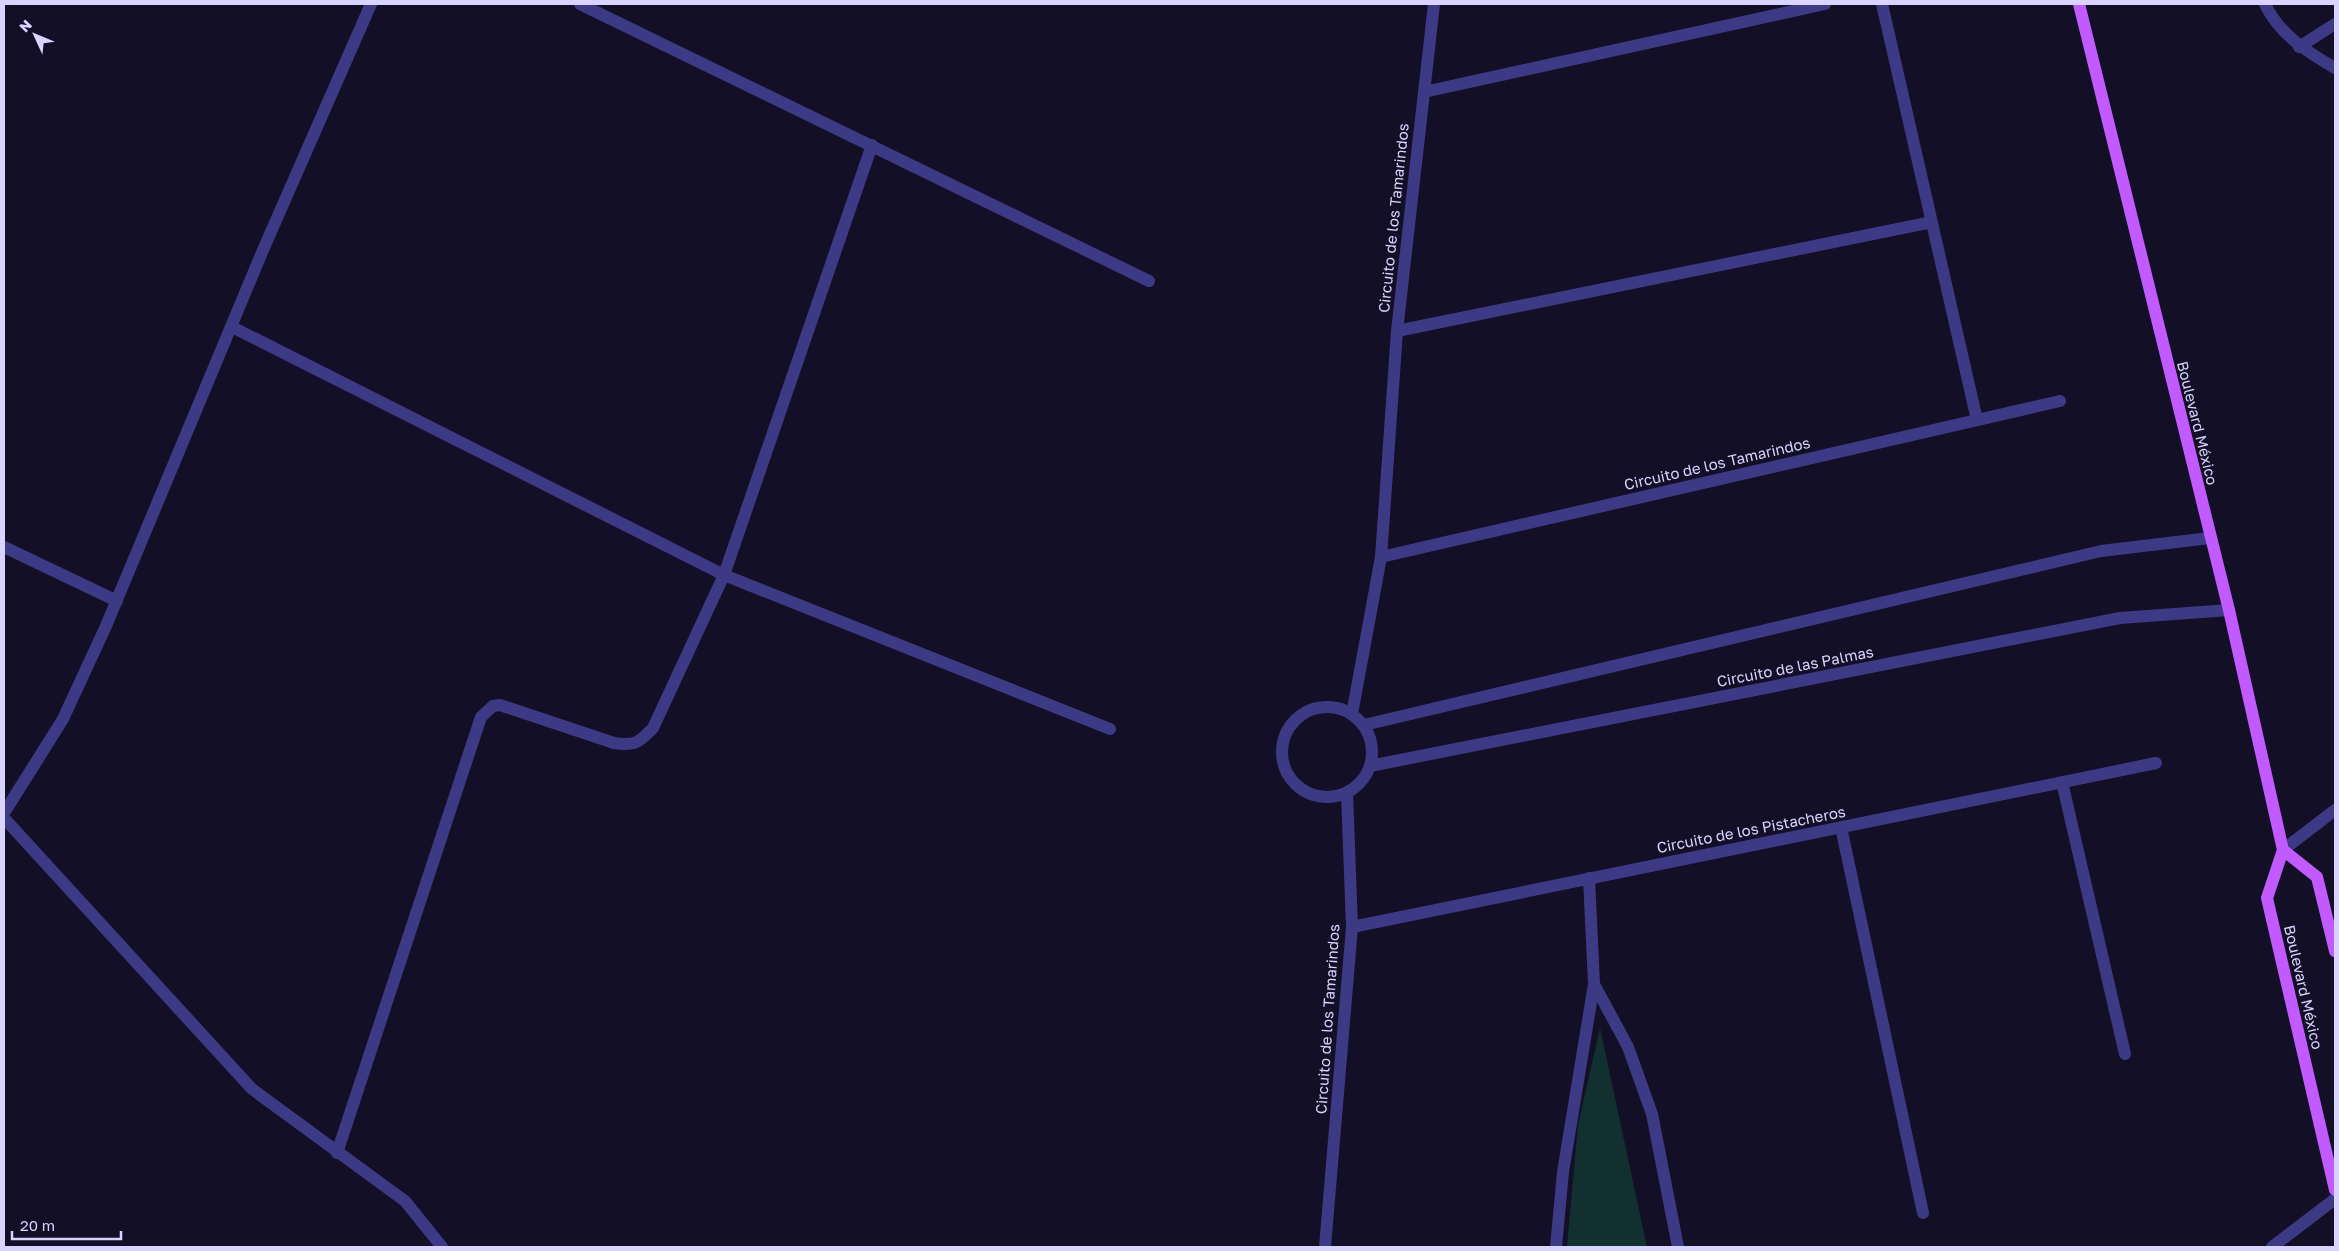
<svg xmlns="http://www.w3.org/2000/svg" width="2339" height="1251" viewBox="0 0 2339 1251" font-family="'Golos Text',sans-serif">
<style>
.green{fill:#12302f}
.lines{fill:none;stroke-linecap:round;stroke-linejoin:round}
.minor{stroke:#3d3a85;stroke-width:12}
.major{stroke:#c25bff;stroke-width:12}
.labels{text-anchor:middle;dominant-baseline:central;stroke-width:4.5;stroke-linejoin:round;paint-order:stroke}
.street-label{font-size:15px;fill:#d9d4ff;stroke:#130f26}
</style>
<rect width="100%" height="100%" fill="#130f26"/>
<path class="green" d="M 1600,1028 L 1647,1247 L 1567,1247 L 1578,1125 Z"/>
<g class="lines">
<path class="minor" d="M 580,4 L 1149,281
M 1882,4 L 1977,420
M 2265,4 C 2279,34 2307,52 2335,68
M 2299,47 L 2335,24
M 1424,92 L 1825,4
M 232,327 L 724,575 L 1110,729
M 1397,331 L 1932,222
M 4,547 L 117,601
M 1381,557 L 2060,401
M1282 752a45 45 0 1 1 90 0a45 45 0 1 1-90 0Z
M 1352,714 L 1381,557 L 1397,331 L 1434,4
M 1364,725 L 2101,551 L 2210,538
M 1370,766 L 2120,618 L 2229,610
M 2062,782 L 2125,1054
M 4,813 L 63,719 L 106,626 L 263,250 L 371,4
M 4,818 L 252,1089 L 405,1201 L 442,1247
M 1841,827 L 1923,1213
M 2283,850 L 2335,810
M 1352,927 L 2156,763
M 1594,984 L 1628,1047 L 1652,1114 L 1678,1247
M 337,1153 L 481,717 L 493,706 L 500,705 L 614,743 C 636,746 638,743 653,728 L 724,575 L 872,145
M 1325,1247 L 1352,927 L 1347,793
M 1556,1247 L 1563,1172 L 1594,984 L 1589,878
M 2272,1247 L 2335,1199"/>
<path class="major" d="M 2079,4 L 2229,610 L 2283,850 L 2267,898 L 2335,1190
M 2283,850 L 2317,877 L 2335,951"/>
</g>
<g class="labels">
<g class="street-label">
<text transform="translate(1393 218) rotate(-84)">Circuito de los Tamarindos</text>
<text transform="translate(2198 423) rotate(76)">Boulevard México</text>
<text transform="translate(1717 463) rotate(-13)">Circuito de los Tamarindos</text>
<text transform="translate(1795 666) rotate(-11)">Circuito de las Palmas</text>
<text transform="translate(1751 829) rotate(-11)">Circuito de los Pistacheros</text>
<text transform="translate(2304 987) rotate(77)">Boulevard México</text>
<text transform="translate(1327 1019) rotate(-86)">Circuito de los Tamarindos</text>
</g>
</g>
<rect width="2339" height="1251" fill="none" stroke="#d9d4ff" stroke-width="10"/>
<g transform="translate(35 35) rotate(314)" stroke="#130f26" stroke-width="4" paint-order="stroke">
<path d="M0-4L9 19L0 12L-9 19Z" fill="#d9d4ff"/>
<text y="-8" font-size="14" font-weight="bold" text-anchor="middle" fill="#d9d4ff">N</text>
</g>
<path d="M12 1231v8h109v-8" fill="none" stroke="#d9d4ff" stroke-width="2.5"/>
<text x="20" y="1231" font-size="15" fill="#d9d4ff" stroke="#130f26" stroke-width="4" paint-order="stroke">20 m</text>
</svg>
